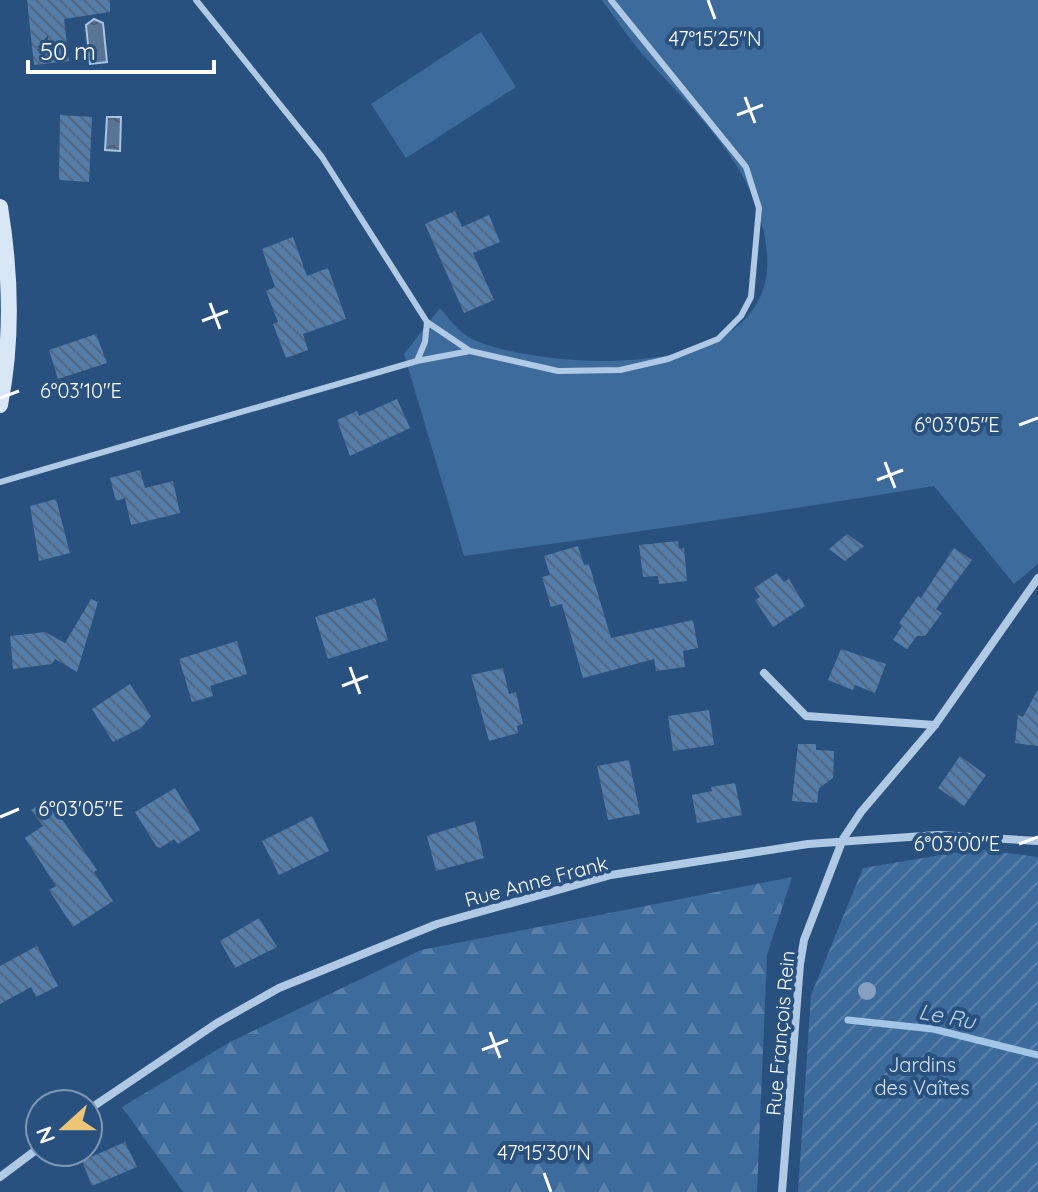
<svg xmlns="http://www.w3.org/2000/svg" width="1038" height="1192" viewBox="0 0 1038 1192" font-family="Quicksand,sans-serif">
<style>
.green{fill:#3d6b9c}
.forest{fill:url(#forest-firs)}
.garden{fill:url(#garden-furrows)}
.water{fill:url(#water-ripples);stroke:#a4c5e5;stroke-width:2}
.lines{fill:none;stroke-linecap:round;stroke-linejoin:round}
.stream{stroke:#a4c5e5;stroke-width:7}
.building{fill:url(#building-back-hatch)}
.lane{stroke:#b0c9e5;stroke-width:6}
.street{stroke:#b0c9e5;stroke-width:8}
.secondary{stroke:#d8e6f5;stroke-width:16}
.tree{fill:#86a1bf}
.ticks{fill:none;stroke:#fff;stroke-width:3}
.labels{text-anchor:middle;dominant-baseline:central;stroke-width:8;stroke-linejoin:round;paint-order:stroke}
.street-label{font-size:20px;fill:#fff;stroke:#29517f}
.park-label{font-size:20px;fill:#d2e3f4;stroke:#29517f}
.water-label{font-size:22px;font-style:italic;fill:#bbd3ed;stroke:#29517f}
.ticks-label{font-size:20px;text-anchor:middle;fill:#fff;stroke:#29517f;stroke-width:8;stroke-linejoin:round;paint-order:stroke}
</style>
<defs>
<pattern id="forest-firs" width="22" height="20" patternUnits="userSpaceOnUse" patternTransform="scale(2)"><rect width="22" height="20" fill="#3d6b9c"/><path d="M5 1l3.5 6h-7zM16 11l3.5 6h-7z" fill="#5a81ab"/></pattern>
<pattern id="garden-furrows" width="10" height="10" patternUnits="userSpaceOnUse" patternTransform="scale(2)"><rect width="10" height="10" fill="#3d6b9c"/><path d="M-1 1l2-2M0 10L10 0M9 11l2-2" fill="none" stroke="#5a81ab"/></pattern>
<pattern id="water-ripples" width="26" height="14" patternUnits="userSpaceOnUse" patternTransform="scale(2)"><rect width="26" height="14" fill="#597495"/><path d="M2 4q2-2 4 0t4 0M15 11q2-2 4 0t4 0" fill="none" stroke="#525e6d"/></pattern>
<pattern id="building-back-hatch" width="6" height="6" patternUnits="userSpaceOnUse" patternTransform="scale(2)"><rect width="6" height="6" fill="#557da9"/><path d="M-1 5l2 2M0 0l6 6M5-1l2 2" fill="none" stroke="#51677f"/></pattern>
</defs>
<rect width="100%" height="100%" fill="#29517f"/>
<path class="green" d="M 602,0 L 1038,0 L 1038,564 L 1014,584 L 934,486 C 778,512 621,534 464,556 L 404,354 L 440,308 C 450,320 461,335 476,341 C 553,371 777,384 767,254 C 760,166 692,111 638,49 C 625,33 614,16 602,0 Z
M 481,32 L 516,87 L 406,158 L 371,104 Z"/>
<path class="forest" d="M 792,877 L 767,955 L 757,1192 L 183,1192 L 122,1107 L 230,1042 L 421,950 Z"/>
<path class="garden" d="M 977,849 L 1038,857 L 1038,1192 L 798,1192 L 811,995 L 863,868 Z"/>
<path class="water" d="M 94,19 L 103,23 L 107,62 L 90,64 L 86,25 Z
M 107,117 L 121,117 L 120,151 L 105,150 Z"/>
<g class="lines">
<path class="stream" d="M 848,1020 L 933,1029 L 1038,1055"/>
</g>
<path class="building" d="M 27,0 L 110,0 L 110,12 L 64,19 L 69,61 L 34,65 Z
M 60,115 L 92,117 L 89,182 L 59,180 Z
M 455,211 L 462,227 L 489,215 L 500,242 L 473,253 L 494,300 L 464,313 L 425,224 Z
M 293,237 L 307,276 L 328,268 L 346,319 L 303,334 L 308,350 L 286,358 L 273,324 L 278,322 L 266,291 L 275,287 L 262,249 Z
M 96,334 L 107,363 L 58,379 L 49,350 Z
M 397,399 L 410,428 L 350,456 L 337,420 L 357,411 L 359,416 Z
M 140,470 L 145,488 L 173,481 L 180,513 L 131,525 L 125,498 L 116,501 L 110,478 Z
M 56,499 L 70,553 L 39,561 L 30,506 Z
M 847,534 L 864,546 L 845,561 L 829,549 Z
M 678,541 L 679,549 L 684,548 L 687,581 L 659,584 L 658,576 L 643,577 L 639,545 Z
M 578,546 L 584,565 L 589,564 L 611,638 L 693,620 L 698,648 L 683,651 L 685,667 L 656,671 L 654,659 L 583,678 L 562,604 L 551,607 L 542,577 L 550,575 L 544,556 Z
M 954,548 L 972,560 L 936,609 L 942,613 L 925,636 L 917,636 L 907,649 L 893,640 L 902,626 L 899,623 L 918,596 L 921,598 Z
M 777,573 L 784,582 L 789,579 L 805,606 L 773,627 L 755,600 L 760,597 L 754,588 Z
M 375,598 L 388,640 L 328,659 L 315,617 Z
M 91,599 L 98,602 L 77,672 L 55,659 L 52,664 L 13,669 L 10,636 L 45,632 L 65,643 Z
M 237,641 L 247,674 L 210,686 L 213,696 L 192,702 L 179,659 Z
M 841,649 L 886,664 L 875,693 L 855,685 L 853,690 L 828,680 Z
M 503,668 L 509,694 L 516,692 L 523,724 L 517,726 L 518,733 L 489,741 L 471,675 Z
M 130,684 L 151,716 L 141,728 L 113,742 L 92,709 Z
M 1038,689 L 1038,746 L 1015,743 L 1018,715 L 1023,717 Z
M 709,710 L 714,745 L 673,751 L 668,716 Z
M 798,744 L 816,744 L 816,750 L 834,751 L 833,778 L 819,788 L 817,803 L 792,801 Z
M 960,756 L 986,775 L 964,806 L 938,788 Z
M 629,760 L 640,814 L 608,820 L 597,766 Z
M 735,783 L 742,815 L 697,823 L 692,795 L 712,791 L 711,787 Z
M 175,788 L 200,830 L 178,844 L 174,839 L 160,848 L 156,846 L 135,812 Z
M 48,799 L 97,870 L 94,872 L 113,901 L 73,927 L 49,890 L 56,886 L 25,838 L 43,826 L 31,810 Z
M 312,816 L 329,851 L 279,875 L 262,841 Z
M 475,821 L 484,858 L 436,871 L 427,836 Z
M 259,918 L 277,947 L 235,968 L 220,941 Z
M 37,946 L 58,986 L 36,997 L 31,987 L 0,1004 L 0,966 Z
M 125,1142 L 137,1167 L 92,1186 L 82,1161 Z"/>
<g class="lines">
<path class="lane" d="M 427,322 L 470,351 L 558,371 L 620,370 L 668,359 L 718,339 L 741,316 L 751,297 L 759,208 L 746,167 L 611,0
M 417,361 L 470,351
M 0,482 L 417,361 L 425,342 L 427,322 L 322,157 L 196,0"/>
<path class="street" d="M 764,673 L 806,716 L 935,725
M 88,1110 L 217,1023 L 279,988 L 437,924 L 611,875 L 808,844 L 938,835 L 1038,841
M 0,1177 L 40,1147
M 782,1192 L 800,964 L 804,940 L 843,839 L 861,812 L 935,725 L 1038,578"/>
<path class="secondary" d="M 0,207 C 11,274 13,339 0,405"/>
</g>
<circle class="tree" cx="867" cy="991" r="9"/>
<path class="ticks" d="M 708,0 L 715,19M 745,97 L 755,123M 737,115 L 763,105M 210,303 L 220,329M 202,321 L 228,311M 0,398 L 19,391M 1019,425 L 1038,418M 885,462 L 895,488M 877,480 L 903,470M 350,667 L 360,694M 342,686 L 368,676M 0,817 L 19,809M 1019,844 L 1038,837M 490,1032 L 500,1058M 482,1050 L 508,1040M 544,1173 L 551,1192"/>
<g class="labels">
<g class="street-label">
<text transform="translate(536 881) rotate(-15)">Rue Anne Frank</text>
<text transform="translate(780 1033) rotate(-85)">Rue François Rein</text>
</g>
<g class="park-label">
<text x="922" y="1064">Jardins<tspan x="922" dy="23">des Vaîtes</tspan></text>
</g>
<g class="water-label">
<text transform="translate(947 1016) rotate(11)">Le Ru</text>
</g>
</g>
<g class="ticks-label">
<text x="715" y="46">47°15'25"N</text>
<text x="81" y="398">6°03'10"E</text>
<text x="957" y="432">6°03'05"E</text>
<text x="81" y="816">6°03'05"E</text>
<text x="957" y="851">6°03'00"E</text>
<text x="544" y="1160">47°15'30"N</text>
</g>
<g transform="translate(64 1128) rotate(249)"><circle r="38" fill="#29517f" stroke="#7f97b2" stroke-width="2"/>
<path d="M0-6L14 30L0 20L-14 30Z" fill="#ecc676"/>
<text y="-12" font-size="22" font-weight="bold" text-anchor="middle" fill="#ffffff">N</text>
</g>
<path d="M28 60v12h186v-12" fill="none" stroke="#ffffff" stroke-width="4"/>
<text x="40" y="60" font-size="24" fill="#ffffff" stroke="#29517f" stroke-width="6" paint-order="stroke">50 m</text>
</svg>
